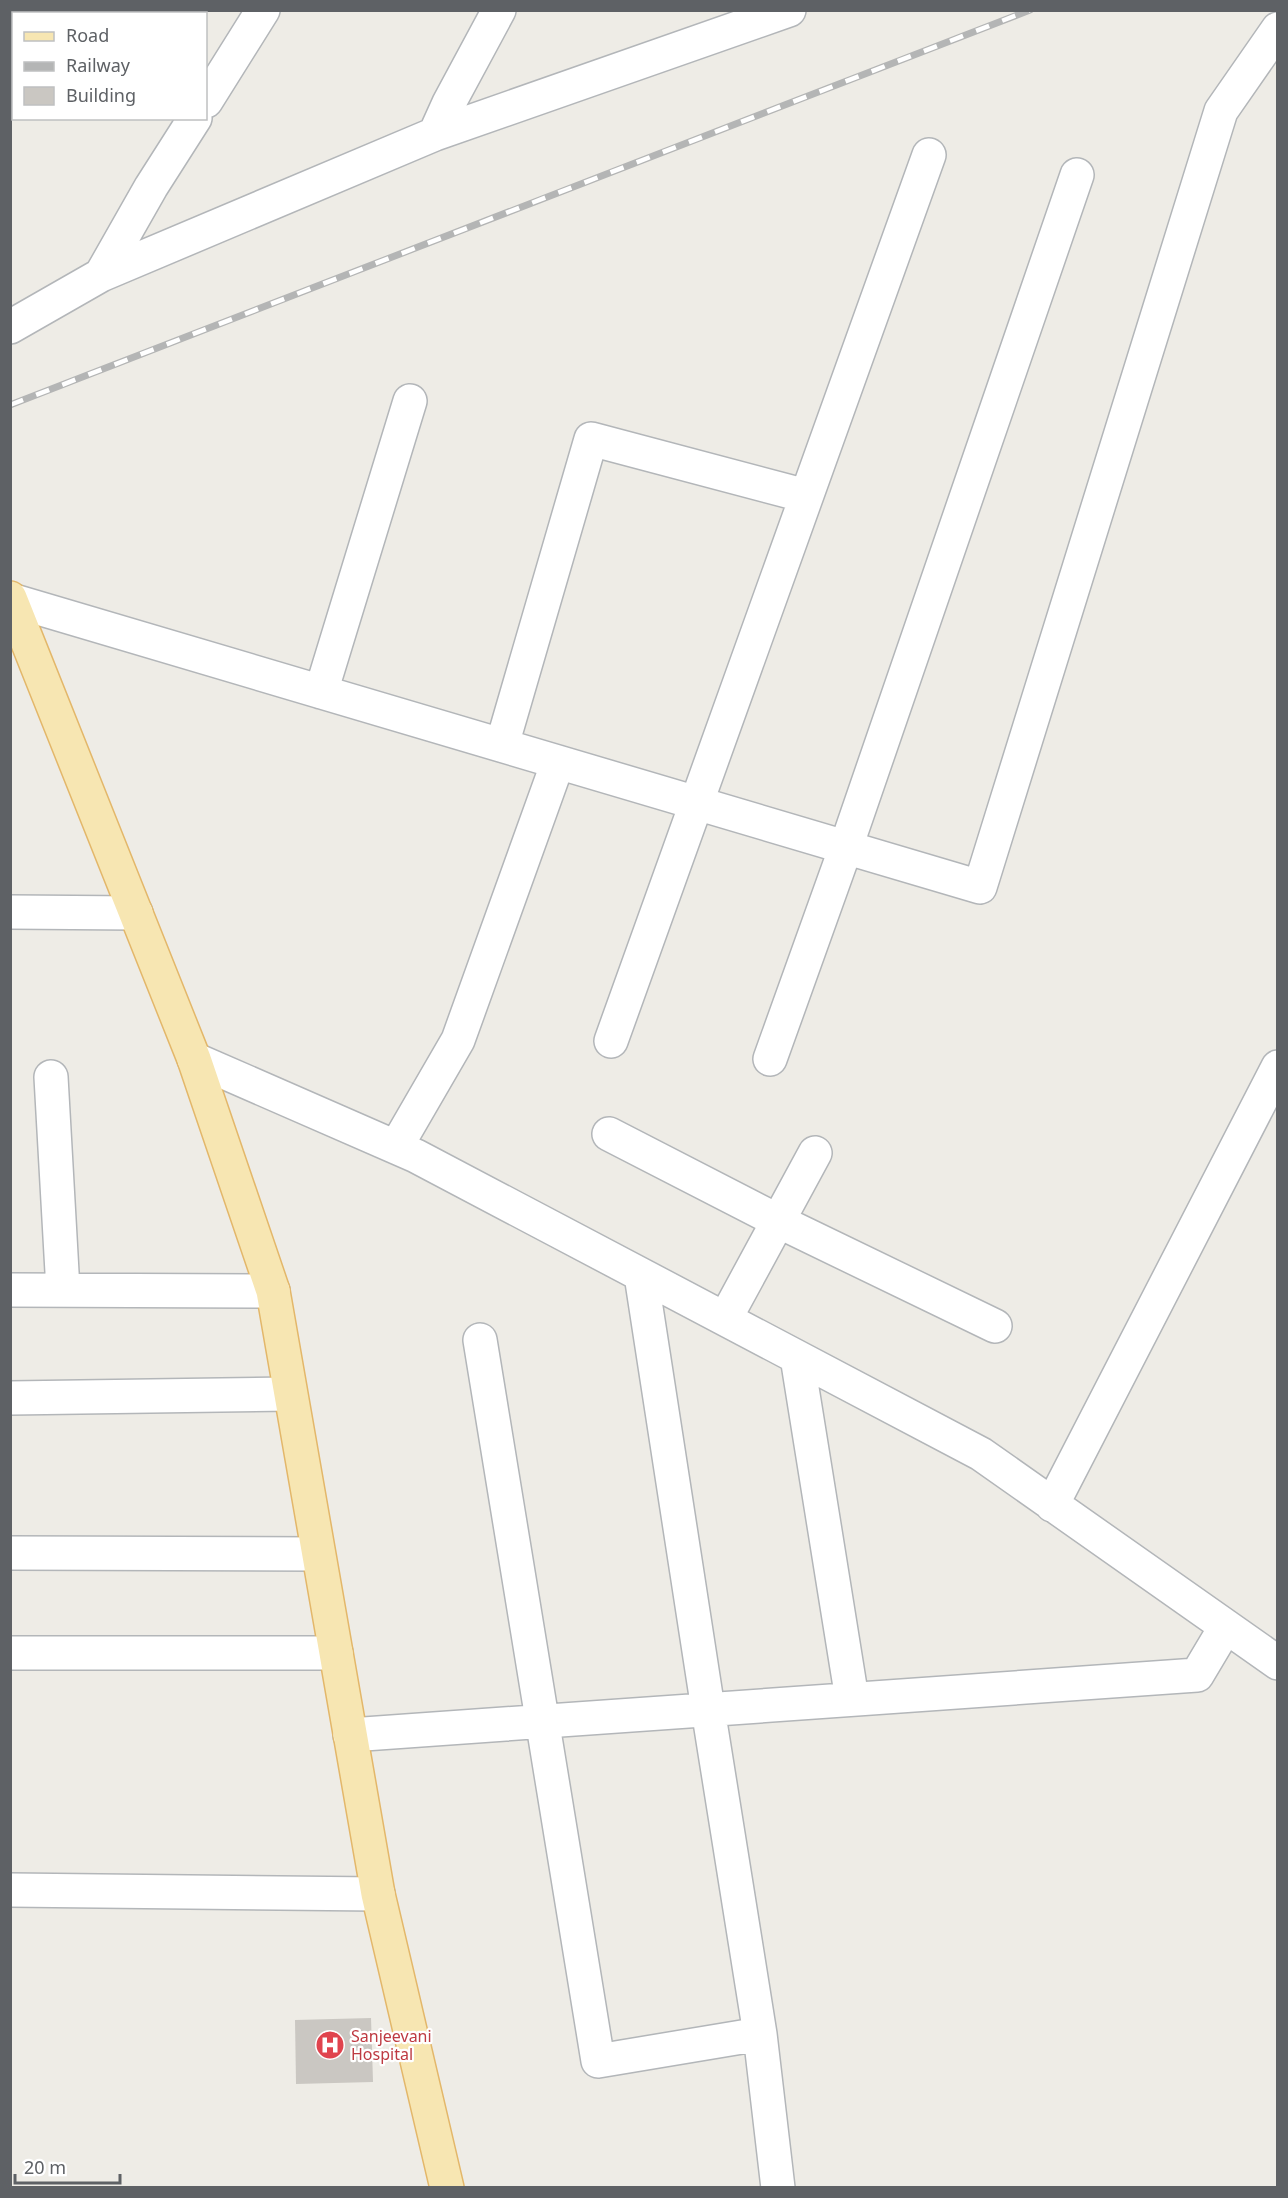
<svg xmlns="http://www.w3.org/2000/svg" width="1288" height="2198" viewBox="0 0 1288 2198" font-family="'Noto Sans',sans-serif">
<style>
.building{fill:#cac7c2}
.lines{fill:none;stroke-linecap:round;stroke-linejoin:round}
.minor-casing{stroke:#b3b6b9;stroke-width:36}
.major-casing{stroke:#e3b76a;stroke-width:36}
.minor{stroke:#fff;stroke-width:33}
.major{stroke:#f7e6b2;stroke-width:33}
.rail-casing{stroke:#b4b5b5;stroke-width:7}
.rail{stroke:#fff;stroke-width:4.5;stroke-dasharray:14;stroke-linecap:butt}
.labels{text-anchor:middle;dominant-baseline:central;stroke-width:4.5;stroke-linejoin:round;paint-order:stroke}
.health-label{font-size:16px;fill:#be3a42;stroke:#fff;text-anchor:start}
</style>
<rect width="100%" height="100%" fill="#eeece6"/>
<path class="building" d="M 371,2018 L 373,2082 L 296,2084 L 295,2020 Z"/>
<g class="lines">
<g class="minor-casing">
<path id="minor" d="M 206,101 L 263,10
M 435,134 L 449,103 L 499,10
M 101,275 L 435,134 L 789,10
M 10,327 L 101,275 L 151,187 L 195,118
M 11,600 L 980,887 L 1221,111 L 1278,29
M 321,692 L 410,401
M 502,745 L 591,439 L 806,496
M 10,912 L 136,913
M 611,1041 L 929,155
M 194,1059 L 416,1156 L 981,1454 L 1278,1663
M 770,1059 L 846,847 L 1077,175
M 51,1077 L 63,1290
M 609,1134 L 778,1221 L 995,1326
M 396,1147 L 458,1040 L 558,762
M 641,1275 L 708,1709 L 760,2034 L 778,2188
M 10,1290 L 273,1291
M 725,1319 L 815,1153
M 480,1340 L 598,2061 L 760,2034
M 797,1357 L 852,1699
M 10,1398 L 290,1394
M 1052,1505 L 1278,1067
M 10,1553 L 318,1554
M 10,1653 L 336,1653
M 350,1735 L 1197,1675 L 1225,1628
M 10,1890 L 378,1894"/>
</g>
<g class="major-casing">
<path id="major" d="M 10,598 L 194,1059 L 273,1291 L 378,1894 L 447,2188"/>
</g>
<use href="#minor" class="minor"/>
<use href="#major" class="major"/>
<g class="rail-casing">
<path id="rail" d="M 10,405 L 1030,10"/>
</g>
<use href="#rail" class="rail"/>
</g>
<defs>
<g id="hospital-disc" transform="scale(1.5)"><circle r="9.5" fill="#e0444e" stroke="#fff"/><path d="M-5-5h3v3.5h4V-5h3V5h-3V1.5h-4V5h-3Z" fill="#fff"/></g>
</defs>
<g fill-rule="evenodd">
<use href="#hospital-disc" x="330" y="2045"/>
</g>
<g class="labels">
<g class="health-label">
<text x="351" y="2036">Sanjeevani<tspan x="351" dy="18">Hospital</tspan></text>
</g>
</g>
<rect width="1288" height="2198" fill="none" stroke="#5e6165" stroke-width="24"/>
<rect x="12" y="12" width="195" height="108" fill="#ffffff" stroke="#bfc0c1" stroke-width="1.5"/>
<rect x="24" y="32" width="30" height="9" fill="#f7e6b2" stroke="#bfc0c1" stroke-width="1.5"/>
<text x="66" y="42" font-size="18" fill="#5e6165">Road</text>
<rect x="24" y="62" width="30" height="9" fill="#b4b5b5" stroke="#bfc0c1" stroke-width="1.5"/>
<text x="66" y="72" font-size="18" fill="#5e6165">Railway</text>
<rect x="24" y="87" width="30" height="18" fill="#cac7c2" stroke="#bfc0c1" stroke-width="1.5"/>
<text x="66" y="102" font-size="18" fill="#5e6165">Building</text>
<path d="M15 2174v9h105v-9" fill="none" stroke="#5e6165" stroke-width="3"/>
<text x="24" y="2174" font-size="18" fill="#5e6165" stroke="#ffffff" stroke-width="4.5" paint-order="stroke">20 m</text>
</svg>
